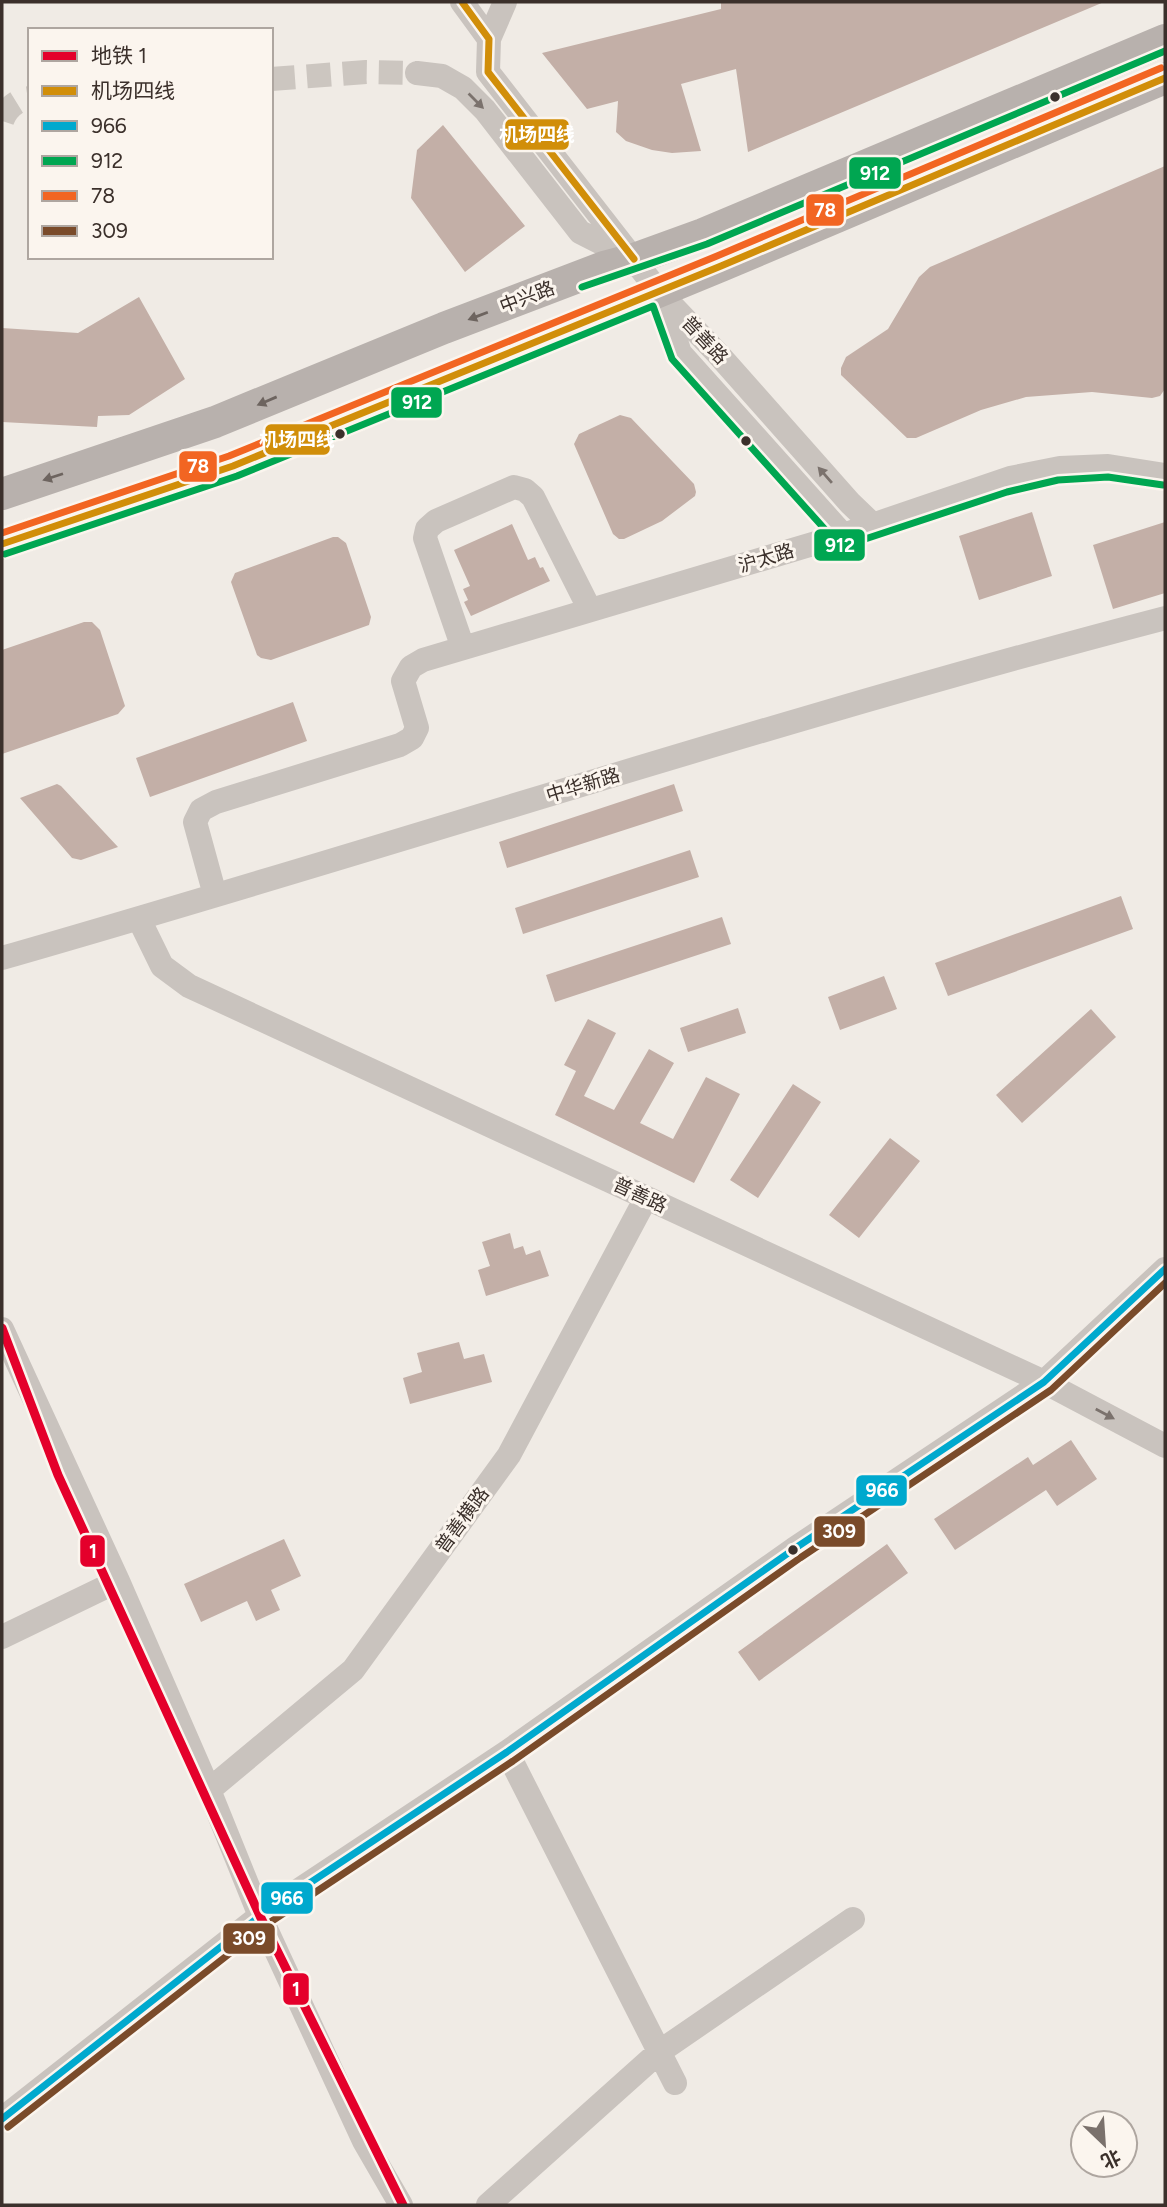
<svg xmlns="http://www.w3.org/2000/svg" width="1167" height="2207" viewBox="0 0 1167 2207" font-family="Figtree,'Noto Sans SC',sans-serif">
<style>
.building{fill:#c3afa7}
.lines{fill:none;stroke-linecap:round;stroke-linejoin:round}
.minor-tunnel{stroke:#ccc6c0;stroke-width:24;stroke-dasharray:24 12;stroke-linecap:butt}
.minor{stroke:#c9c3be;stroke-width:24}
.major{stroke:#b8b1ad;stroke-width:32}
.bus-1-casing{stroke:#fbf5ee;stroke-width:12}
.bus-2-casing{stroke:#fbf5ee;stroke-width:12}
.bus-3-casing{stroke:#fbf5ee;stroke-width:12}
.bus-4-casing{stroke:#fbf5ee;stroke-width:12}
.bus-5-casing{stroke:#fbf5ee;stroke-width:12}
.bus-1{stroke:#d18e09;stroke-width:7}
.bus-2{stroke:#00a9ce;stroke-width:7}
.bus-3{stroke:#00a651;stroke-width:7}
.bus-4{stroke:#f26522;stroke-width:7}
.bus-5{stroke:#7a4b2a;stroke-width:7}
.metro-1-casing{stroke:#fbf5ee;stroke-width:14}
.metro-1{stroke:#e4002b;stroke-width:9}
.oneway{fill:#7b726d}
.oneway2{fill:#6d645f}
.bus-dot{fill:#3b302b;stroke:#fbf5ee;stroke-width:2.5}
.labels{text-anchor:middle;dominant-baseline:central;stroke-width:6;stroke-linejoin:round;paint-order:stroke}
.street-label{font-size:19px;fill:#3b302b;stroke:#fbf5ee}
.line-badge{stroke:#fbf5ee;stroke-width:2.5}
.badge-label{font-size:19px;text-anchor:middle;font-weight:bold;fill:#fff}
</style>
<rect width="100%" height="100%" fill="#f0ebe5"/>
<path class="building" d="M 721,2 L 1104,2 L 748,152 L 736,69 L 681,84 L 701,151 L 672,153 L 652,150 L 626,141 L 616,132 L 618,101 L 587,109 L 542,53 L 721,9 Z
M 443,125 L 525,226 L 465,272 L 411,198 L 417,150 Z
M 1165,166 L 1165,389 L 1160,396 L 1152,398 L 1092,392 L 1026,397 L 981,410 L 916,438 L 907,438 L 841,375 L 841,368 L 846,357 L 888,329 L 919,277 L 930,267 Z
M 139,297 L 185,379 L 129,415 L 98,416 L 97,427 L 2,422 L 2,328 L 78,333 Z
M 620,415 L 631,418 L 694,484 L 696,492 L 695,496 L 662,521 L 624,539 L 619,539 L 613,534 L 574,444 L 579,434 Z
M 1032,512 L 1052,576 L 979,600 L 959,536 Z
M 1165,522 L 1165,593 L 1113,609 L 1093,545 Z
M 512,524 L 528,560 L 535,557 L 540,568 L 543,567 L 550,581 L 471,616 L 464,602 L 468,600 L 463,589 L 470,586 L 454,550 Z
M 333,537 L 338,537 L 346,543 L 371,617 L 369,625 L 271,660 L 261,658 L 257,655 L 231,582 L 235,573 Z
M 84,622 L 92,622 L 100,630 L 125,706 L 118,714 L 2,754 L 2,650 Z
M 293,702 L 307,741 L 150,797 L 136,758 Z
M 57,784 L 61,786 L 118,847 L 81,860 L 72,858 L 20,798 Z
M 674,784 L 683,811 L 507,868 L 499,842 Z
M 690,850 L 699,877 L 523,934 L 515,908 Z
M 1121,896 L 1133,929 L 948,996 L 935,963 Z
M 722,917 L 731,944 L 555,1002 L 546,975 Z
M 884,976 L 897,1009 L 840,1030 L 828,997 Z
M 738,1008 L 746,1033 L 688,1052 L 680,1028 Z
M 1091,1009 L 1116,1037 L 1022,1123 L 996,1095 Z
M 588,1019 L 616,1033 L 584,1096 L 614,1110 L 649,1049 L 674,1063 L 640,1123 L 673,1139 L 706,1077 L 740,1094 L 694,1183 L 555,1115 L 576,1071 L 564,1065 Z
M 793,1084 L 821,1102 L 758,1198 L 730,1180 Z
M 890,1138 L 920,1161 L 859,1238 L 829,1215 Z
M 510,1233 L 514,1249 L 523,1246 L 526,1255 L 540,1250 L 549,1276 L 486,1296 L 478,1270 L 490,1266 L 482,1242 Z
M 459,1342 L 464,1359 L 484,1354 L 492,1382 L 410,1404 L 403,1378 L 422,1372 L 417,1353 Z
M 1071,1440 L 1097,1479 L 1057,1506 L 1046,1490 L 955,1550 L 934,1519 L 1028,1457 L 1033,1465 Z
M 284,1539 L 301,1576 L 271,1590 L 280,1610 L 256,1621 L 247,1601 L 201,1622 L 184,1584 Z
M 887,1544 L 908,1573 L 759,1681 L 738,1652 Z"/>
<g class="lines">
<path class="minor-tunnel" d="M 271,79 L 366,72 L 417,73
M 2,121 C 6,109 17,99 30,98"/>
<path class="minor" d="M 462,2 L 489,39
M 505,2 L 489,39 L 488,72 L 659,292 L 718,354 L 850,503 L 872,524
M 417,73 L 442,76 L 463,88 L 485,110 L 580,232 L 627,256
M 662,299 L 680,353 L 843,535
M 463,648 L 425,538 L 427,529 L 436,521 L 514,487 L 525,490 L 533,497 L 590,610
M 215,895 L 195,822 L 201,810 L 216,802 L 400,745 L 412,738 L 417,728 L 403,681 L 411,667 L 423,660 L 843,535 L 1010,478 L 1060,468 L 1108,466 L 1165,475
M 139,919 L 162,966 L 189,986 L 1044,1382 L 1165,1446
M 2,958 C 390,847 774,720 1165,618
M 2,1329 L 118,1581 L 209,1790 L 260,1916 L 364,2141 L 401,2205
M 2,1637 L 118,1581
M 507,1752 L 675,2083
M 209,1790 L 353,1670 L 509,1455 L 646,1198
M 2,2119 L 260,1916 L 507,1752 L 794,1549 L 1044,1382 L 1165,1269
M 488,2205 L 659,2052 L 853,1919"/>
<path class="major" d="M 2,494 L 215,422 L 444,328 L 604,267 L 634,259 L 703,234 L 1165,40
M 2,544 L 233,466 L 337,424 L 721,266 L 1165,78"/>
<g class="bus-1-casing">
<path id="bus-1" d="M 462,2 L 489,39 L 488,72 L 634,259
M 2,544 L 233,466 L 721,266 L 1165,78"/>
</g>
<g class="bus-2-casing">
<path id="bus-2" d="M 2,2119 L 260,1916 L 507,1752 L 794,1549 L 1044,1382 L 1165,1269"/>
</g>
<g class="bus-3-casing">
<path id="bus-3" d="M 582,287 L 707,244 L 1165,51
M 5,554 L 237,476 L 653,306 L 672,359 L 839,545 L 847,545 L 1007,492 L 1058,480 L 1108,477 L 1163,485"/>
</g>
<g class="bus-4-casing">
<path id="bus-4" d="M 2,533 L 229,456 L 717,256 L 1161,68"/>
</g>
<g class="bus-5-casing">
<path id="bus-5" d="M 8,2127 L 266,1925 L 513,1761 L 800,1558 L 1051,1390 L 1165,1283"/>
</g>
<use href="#bus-1" class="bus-1"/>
<use href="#bus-2" class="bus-2"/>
<use href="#bus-3" class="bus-3"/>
<use href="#bus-4" class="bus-4"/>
<use href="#bus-5" class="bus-5"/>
<g class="metro-1-casing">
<path id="metro-1" d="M 2,1328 L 58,1475 L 260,1916 L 403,2205"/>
</g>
<use href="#metro-1" class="metro-1"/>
</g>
<defs><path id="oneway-solid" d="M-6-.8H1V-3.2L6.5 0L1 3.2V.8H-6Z" transform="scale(1.75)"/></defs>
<g class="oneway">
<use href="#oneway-solid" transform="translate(476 101) rotate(45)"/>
<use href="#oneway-solid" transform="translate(825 475) rotate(-131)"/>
<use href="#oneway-solid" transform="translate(1105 1414) rotate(28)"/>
</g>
<g class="oneway2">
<use href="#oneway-solid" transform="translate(478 316) rotate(159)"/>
<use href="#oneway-solid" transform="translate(267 401) rotate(157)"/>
<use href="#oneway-solid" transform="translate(53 477) rotate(162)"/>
</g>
<g class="bus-dot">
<circle cx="1055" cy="97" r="6"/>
<circle cx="340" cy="434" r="6"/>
<circle cx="746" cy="441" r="6"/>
<circle cx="793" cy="1550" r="6"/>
</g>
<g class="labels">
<g class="street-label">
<text transform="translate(527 297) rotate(-21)">中兴路</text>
<text transform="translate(705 340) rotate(47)">普善路</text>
<text transform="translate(766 558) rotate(-17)">沪太路</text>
<text transform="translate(583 785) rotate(-17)">中华新路</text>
<text transform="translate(640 1195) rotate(25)">普善路</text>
<text transform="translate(462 1520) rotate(-54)">普善横路</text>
</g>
</g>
<g class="line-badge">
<rect x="504" y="118" width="66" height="33" rx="7" fill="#d18e09"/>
<rect x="848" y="156" width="54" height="34" rx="7" fill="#00a651"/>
<rect x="805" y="193" width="40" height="34" rx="7" fill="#f26522"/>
<rect x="390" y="386" width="53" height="33" rx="7" fill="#00a651"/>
<rect x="264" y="423" width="67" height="33" rx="7" fill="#d18e09"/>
<rect x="178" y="450" width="40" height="33" rx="7" fill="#f26522"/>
<rect x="813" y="528" width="53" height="34" rx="7" fill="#00a651"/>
<rect x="855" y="1474" width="53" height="33" rx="7" fill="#00a9ce"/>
<rect x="813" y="1515" width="53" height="33" rx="7" fill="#7a4b2a"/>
<rect x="79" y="1534" width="27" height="34" rx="7" fill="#e4002b"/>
<rect x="260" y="1881" width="54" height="34" rx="7" fill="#00a9ce"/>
<rect x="222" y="1922" width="54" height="33" rx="7" fill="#7a4b2a"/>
<rect x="282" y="1972" width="28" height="34" rx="7" fill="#e4002b"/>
</g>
<g class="badge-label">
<text x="537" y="141">机场四线</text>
<text x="875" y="180">912</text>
<text x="825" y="217">78</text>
<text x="417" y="409">912</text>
<text x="297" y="446">机场四线</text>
<text x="198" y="473">78</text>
<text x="840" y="552">912</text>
<text x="882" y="1497">966</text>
<text x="839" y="1538">309</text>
<text x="93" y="1558">1</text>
<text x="287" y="1905">966</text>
<text x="249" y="1945">309</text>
<text x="296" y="1996">1</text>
</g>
<rect width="1167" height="2207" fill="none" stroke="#3b302b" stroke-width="7"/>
<rect x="28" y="28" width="245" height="231" fill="#fbf5ee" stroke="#aea6a0" stroke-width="2"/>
<rect x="42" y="51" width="35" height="10" fill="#e4002b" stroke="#aea6a0" stroke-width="2"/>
<text x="91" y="63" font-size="21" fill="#3b302b">地铁 1</text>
<rect x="42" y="86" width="35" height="10" fill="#d18e09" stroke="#aea6a0" stroke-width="2"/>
<text x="91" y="98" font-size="21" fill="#3b302b">机场四线</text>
<rect x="42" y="121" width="35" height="10" fill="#00a9ce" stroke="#aea6a0" stroke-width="2"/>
<text x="91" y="133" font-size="21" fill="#3b302b">966</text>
<rect x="42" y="156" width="35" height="10" fill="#00a651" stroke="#aea6a0" stroke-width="2"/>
<text x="91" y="168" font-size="21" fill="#3b302b">912</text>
<rect x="42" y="191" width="35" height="10" fill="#f26522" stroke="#aea6a0" stroke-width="2"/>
<text x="91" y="203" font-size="21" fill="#3b302b">78</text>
<rect x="42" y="226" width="35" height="10" fill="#7a4b2a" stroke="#aea6a0" stroke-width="2"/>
<text x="91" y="238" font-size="21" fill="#3b302b">309</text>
<g transform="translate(1104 2144) rotate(155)"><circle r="33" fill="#fbf5ee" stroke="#aea6a0" stroke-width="2"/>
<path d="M0-5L12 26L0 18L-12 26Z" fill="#7a716c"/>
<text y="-10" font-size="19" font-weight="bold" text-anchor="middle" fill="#3b302b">北</text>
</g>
</svg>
